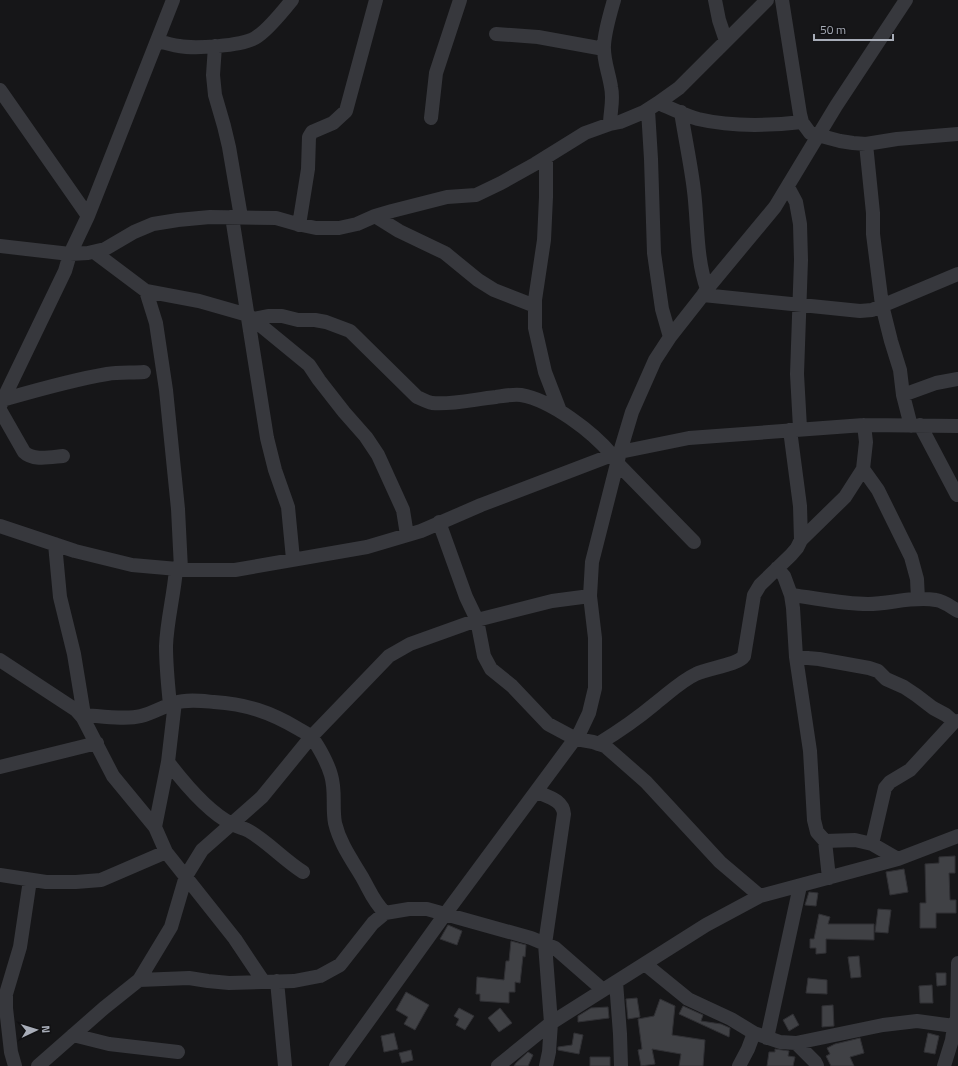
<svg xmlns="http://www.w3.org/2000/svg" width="958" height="1066" viewBox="0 0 958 1066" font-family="'Titillium Web',sans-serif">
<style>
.building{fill:#404145;stroke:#303034}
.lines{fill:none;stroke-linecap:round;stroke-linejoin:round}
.minor{stroke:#37383d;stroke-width:14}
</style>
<rect width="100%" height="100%" fill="#161618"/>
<path class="building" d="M 955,856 L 955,873 L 949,873 L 950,900 L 956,900 L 956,913 L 936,913 L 936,928 L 920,928 L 920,903 L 926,903 L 925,864 L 939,863 L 939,857 Z
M 904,869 L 908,892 L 890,895 L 886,872 Z
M 809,892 L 818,893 L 816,906 L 805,905 Z
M 878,909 L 891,910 L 888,933 L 875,932 Z
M 819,914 L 830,917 L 828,924 L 874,924 L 874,940 L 826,939 L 826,953 L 816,954 L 816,948 L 810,948 L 810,939 L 814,939 Z
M 448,925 L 462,931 L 457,945 L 440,939 Z
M 511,941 L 526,945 L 525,957 L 523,956 L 520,983 L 515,982 L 515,992 L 509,992 L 509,1003 L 480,1001 L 480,994 L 476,994 L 477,977 L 504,980 L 506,961 L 509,961 Z
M 859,956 L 861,977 L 851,978 L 848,957 Z
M 936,973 L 946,973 L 946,985 L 937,986 Z
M 808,978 L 827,980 L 827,994 L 806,993 Z
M 932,985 L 933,1003 L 920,1003 L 919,986 Z
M 406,992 L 429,1005 L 415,1030 L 404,1024 L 408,1017 L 396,1010 Z
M 637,998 L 640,1017 L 628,1019 L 626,999 Z
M 660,999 L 675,1006 L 672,1035 L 705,1040 L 703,1066 L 679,1066 L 681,1054 L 652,1049 L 655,1064 L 641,1066 L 638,1050 L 642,1049 L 638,1019 L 654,1016 Z
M 833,1005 L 834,1026 L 822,1027 L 822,1006 Z
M 683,1006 L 703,1015 L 701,1021 L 721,1024 L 730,1028 L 729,1037 L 679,1014 Z
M 608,1007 L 609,1018 L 578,1022 L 578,1016 L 591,1008 Z
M 459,1008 L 474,1016 L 465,1030 L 456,1025 L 459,1019 L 454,1016 Z
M 500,1008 L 512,1023 L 499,1032 L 488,1018 Z
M 793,1014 L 799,1025 L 789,1031 L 783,1020 Z
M 394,1033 L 398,1049 L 384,1052 L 381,1036 Z
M 574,1033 L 583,1035 L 579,1054 L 558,1050 L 558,1047 L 572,1045 Z
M 928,1033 L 939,1036 L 935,1054 L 924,1052 Z
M 860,1038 L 864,1053 L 850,1057 L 854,1066 L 831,1066 L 826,1056 L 830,1054 L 827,1048 L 835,1044 Z
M 775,1049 L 789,1051 L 788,1056 L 795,1057 L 793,1066 L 767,1066 L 769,1052 L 775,1052 Z
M 411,1050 L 413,1060 L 402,1063 L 399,1053 Z
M 528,1052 L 533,1055 L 528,1066 L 514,1066 L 516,1063 Z
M 590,1057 L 610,1057 L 610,1066 L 590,1066 Z"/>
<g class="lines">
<path class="minor" d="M 715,0 L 719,20 L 726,41
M 782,0 L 800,114 L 802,122 L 810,133 L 840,141 L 853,143 L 866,144 L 897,139 L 958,134
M 496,34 L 538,37 L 604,49
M 158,41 C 165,43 172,45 179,46 C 195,49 241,46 255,38 C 266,32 284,10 292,0
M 215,46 L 213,75 L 215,95 L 224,126 L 229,147 L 241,217
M 0,90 L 88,216
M 658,103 C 671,108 684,115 698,119 C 732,127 767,126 802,122
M 648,110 L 651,159 L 654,253 L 662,309 L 670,337
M 681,112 C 685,138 691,165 694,191 C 698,224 696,258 707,289
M 431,118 L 436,73 L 460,0
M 610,124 C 610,112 614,100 611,87 C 609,73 603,60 604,45 C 605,30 610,14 614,0
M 866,144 L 873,213 L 873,234 L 882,305 L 891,341 L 900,370 L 903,395 L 911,426
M 546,157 L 546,197 L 544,240 L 535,300 L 535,328 L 545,372 L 560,411
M 788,187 L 796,202 L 800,224 L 801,260 L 797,374 L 800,428
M 375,216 L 399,231 L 445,253 L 478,280 L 494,290 L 535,306
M 232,217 L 267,438 L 275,470 L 288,507 L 293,559
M 299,225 L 308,169 L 309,137 L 312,132 L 333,123 L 346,111 L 376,0
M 0,246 L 70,254 L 88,253 L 105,249 L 134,232 L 153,224 L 178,220 L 210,217 L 276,218 L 297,224 L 316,228 L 339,228 L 357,224 L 375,216 L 392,211 L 447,197 L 476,195 L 501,183 L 535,164 L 585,133 L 610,124 L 620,122 L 644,112 L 658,103 L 679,88 L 767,0
M 94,252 L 146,291 L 199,301 L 248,315 L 309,365 L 319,380 L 344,412 L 366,437 L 378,455 L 403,510 L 407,535
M 146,291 L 156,323 L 166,390 L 178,509 L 181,569
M 703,295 L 860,311 L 872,310 L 958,274
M 254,319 L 268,316 L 282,316 L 298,320 L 315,320 L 326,322 L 350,331 L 417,397 C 422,399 427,402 432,403 C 453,405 475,399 496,397 C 503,396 513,394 521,395 C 551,400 593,432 612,455
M 903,395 L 936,383 L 958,379
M 2,400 C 37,390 71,380 107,374 C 119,372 132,373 144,372
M 0,406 L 65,271 L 70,254 L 88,216 L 173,0
M 0,410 L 24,452 C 33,461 51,457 63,456
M 920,425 L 957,495
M 618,464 L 694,542
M 863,469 L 878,490 L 911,557 L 917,579 L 918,599
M 439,522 L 466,597 L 477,620 L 484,656 L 491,669 L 512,686 L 548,724 L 576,739 L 593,742 L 605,746 L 621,760 L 646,782 L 720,862 L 760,896
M 0,526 L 75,551 L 132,565 L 189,570 L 235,570 L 367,547 L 421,531 L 481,505 L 620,452 L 689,438 L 864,425 L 958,426
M 801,540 L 845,497 L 863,469 L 866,442 L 864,425
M 55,544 L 60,597 L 74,654 L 84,715 L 83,718
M 777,568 L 784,576 L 791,595 L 793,608 L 796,657 L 810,751 L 814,820 L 817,832 L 825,841 L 829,878
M 791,595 C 816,598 842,604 868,604 C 890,604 913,596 936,600 C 944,601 951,607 958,611
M 796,657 L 819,659 L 869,668 L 878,671 L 886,679 L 904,687 L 916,695 L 933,708 L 946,715 L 954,722
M 0,660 L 76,710 L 83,718 L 113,776 L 155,827 L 166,852 L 235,939 L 263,981
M 170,705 C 168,685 166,666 166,646 C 167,620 174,595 176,569
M 84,715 C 100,716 126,720 141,716 C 153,713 164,706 175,703 C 187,699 202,701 214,702 C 246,704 270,712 297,728 C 302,731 309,734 312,738 C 319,747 328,764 331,775 C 336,791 332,807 335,823 C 340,844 352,860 362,877 C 370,891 373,901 385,913
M 598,744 C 618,732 638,718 656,703 C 669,693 681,681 696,674 C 708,668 738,665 744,656 L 754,595 L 760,585 L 791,555 L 797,548 L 801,540 L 800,506 L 790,430
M 168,762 C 184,783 208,812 232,824 C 237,827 244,828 249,831 C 268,842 284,860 303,872
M 0,767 L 97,743
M 537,792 C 548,797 563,800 564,814 L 545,944 L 551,1023 L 549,1052 L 546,1066
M 155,827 L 168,762 L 175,702
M 825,841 L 855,840 L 872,844 L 898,859
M 872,844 L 885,788 L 890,782 L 910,770 L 954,722 L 958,721
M 0,875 L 46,882 L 76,882 L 101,880 L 166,852
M 645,964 L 688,999 L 731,1019 L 754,1033 L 780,1042 L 796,1043 L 883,1025 L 917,1021 L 954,1026
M 139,980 L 189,978 L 208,981 L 229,983 L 294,981 L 320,976 L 340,965 L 373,923 L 385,913 L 409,909 L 427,909 L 531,938 L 555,948 L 603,990
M 277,981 L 285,1066
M 616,982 L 620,1034 L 621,1066
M 73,1035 L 109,1044 L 178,1052
M 767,1038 L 800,886
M 796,1043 L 815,1062 L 817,1066
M 15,1066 L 11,1052 L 6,1008 L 6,994 L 20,947 L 30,880
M 38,1066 L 104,1008 L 139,980 L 171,927 L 186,876 L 202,850 L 262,797 L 311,737 L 389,656 L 410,644 L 477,620 L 552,601 L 590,596
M 336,1066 L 446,913 L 580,732 L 589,713 L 595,688 L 595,638 L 590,596 L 592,562 L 620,452 L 632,412 L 655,360 L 670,337 L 703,295 L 707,289 L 775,207 L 836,106 L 906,0
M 498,1066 L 551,1023 L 706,925 L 760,896 L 898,859 L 958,836
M 739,1066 L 748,1049 L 754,1033
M 944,1066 L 952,1040 L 954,1026 L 957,1018 L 958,963"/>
</g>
<g transform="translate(36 1030) rotate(86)" stroke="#111113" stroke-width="3" paint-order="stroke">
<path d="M0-3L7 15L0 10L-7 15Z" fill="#a8adb8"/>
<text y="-6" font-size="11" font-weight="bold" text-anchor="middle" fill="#a8adb8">N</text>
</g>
<path d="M814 34v6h79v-6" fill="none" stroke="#a8adb8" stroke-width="2"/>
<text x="820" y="34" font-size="12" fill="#a8adb8" stroke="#111113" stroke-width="3" paint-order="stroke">50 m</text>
</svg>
